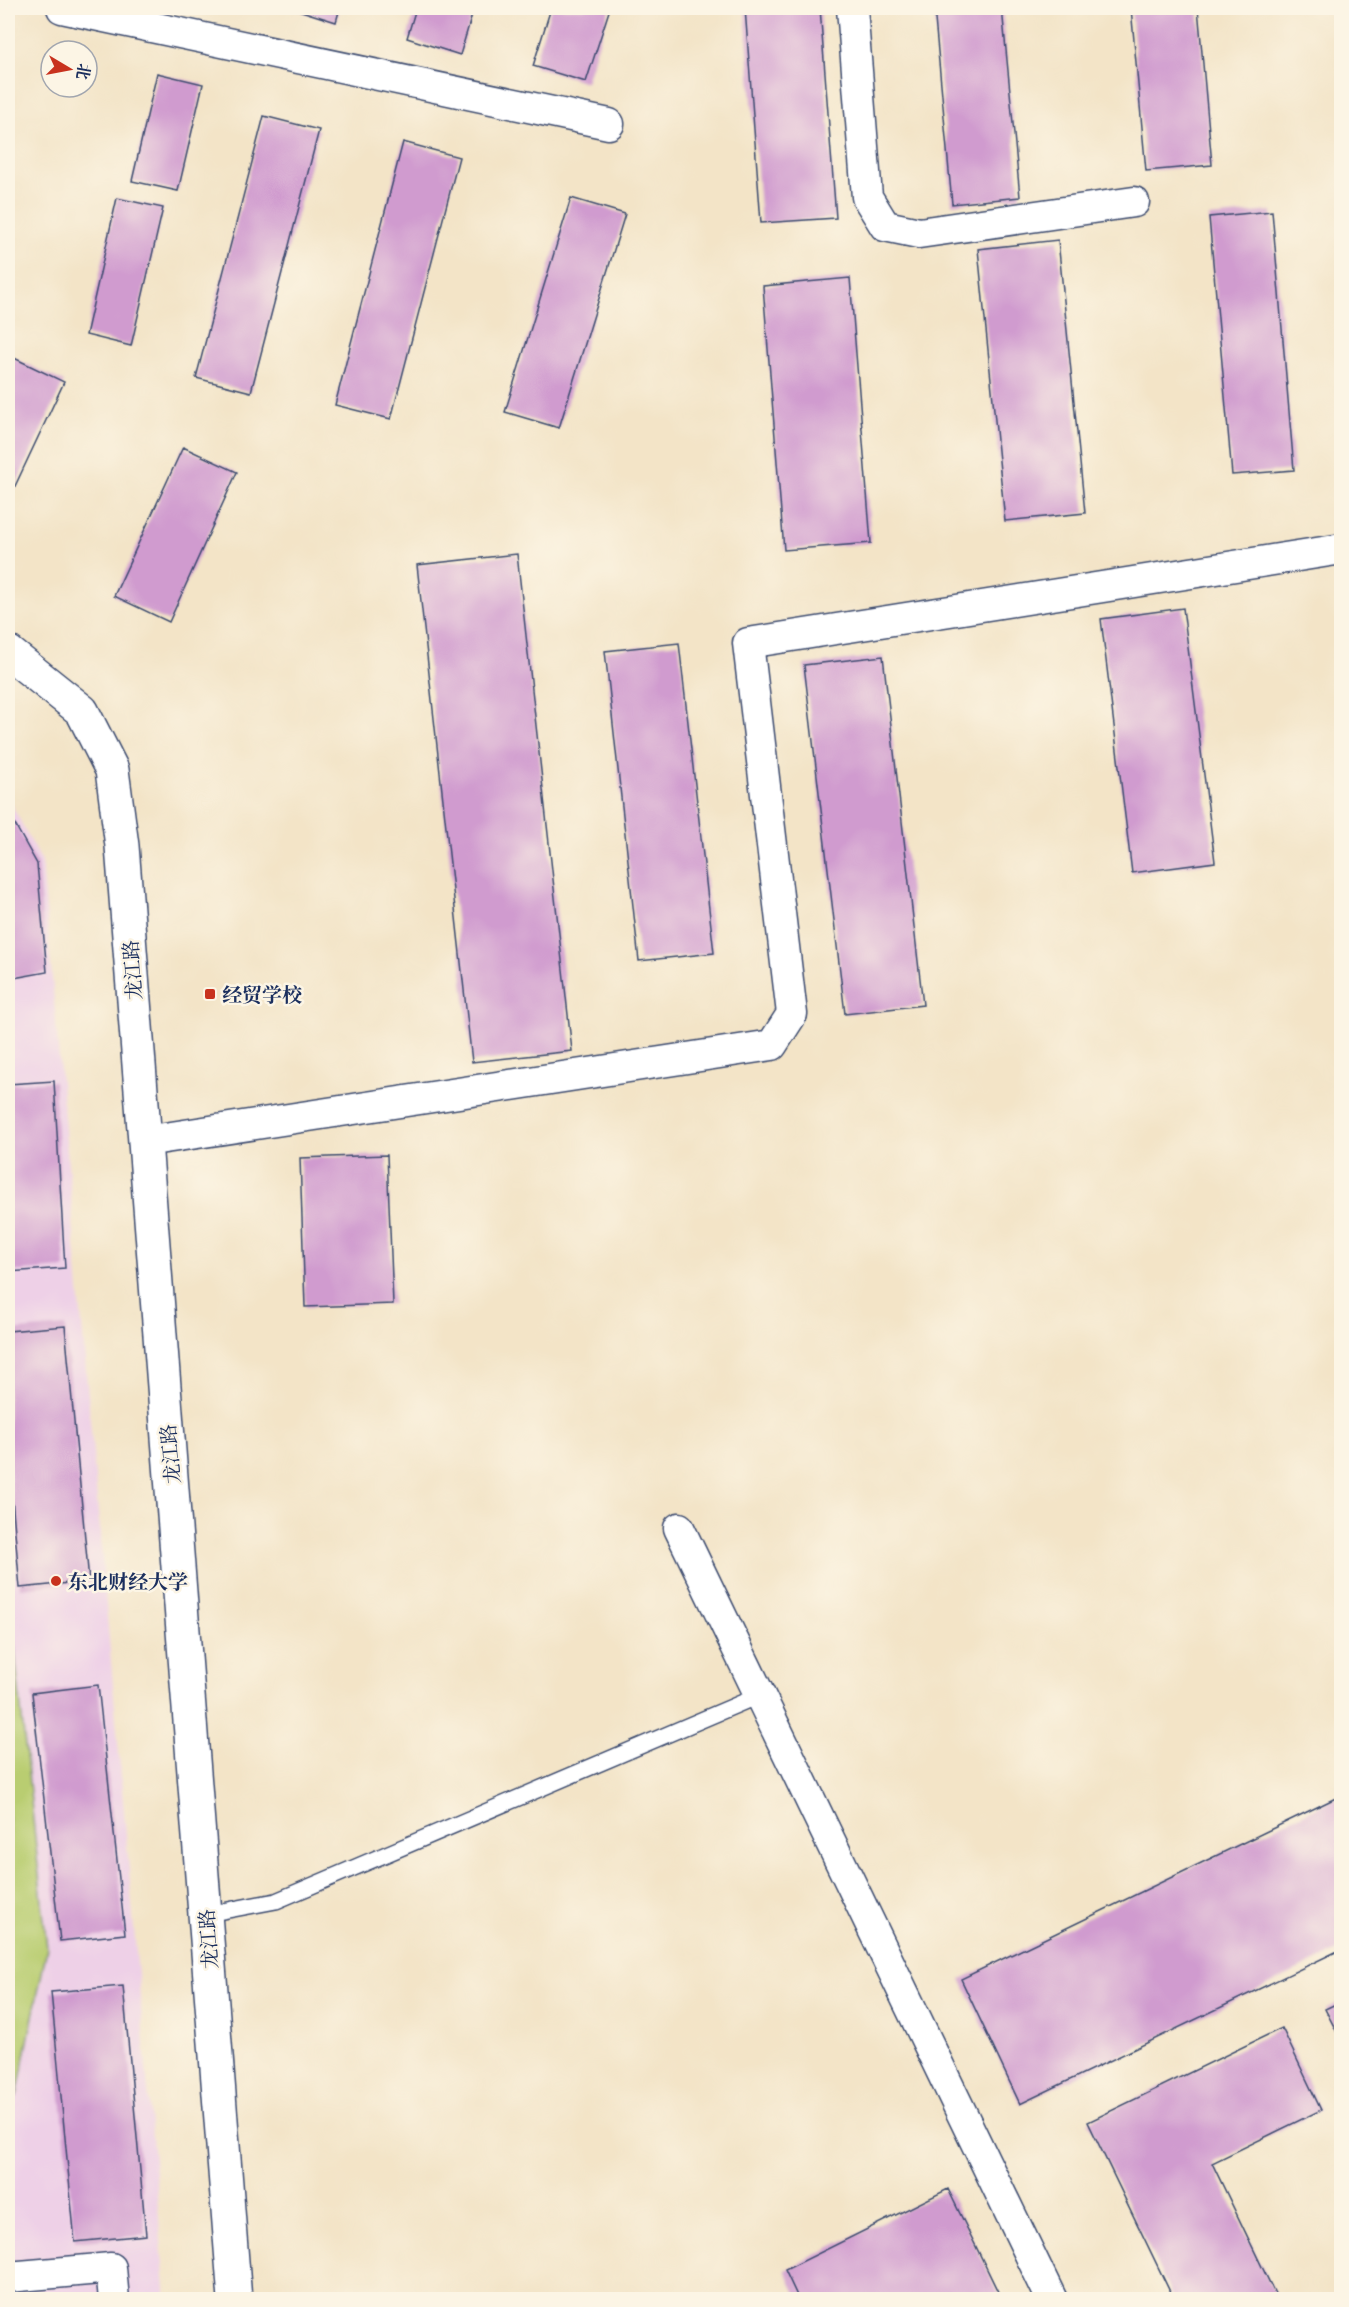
<svg xmlns="http://www.w3.org/2000/svg" width="1349" height="2307" viewBox="0 0 1349 2307" font-family="'Gentium Book Plus','Noto Serif SC',serif">
<style>
.built{fill:#eed0e7}
.green{fill:#b9cd71;stroke:#6a7e68;stroke-width:1.5}
.building{fill:#d09bcf}
.lines{fill:none;stroke-linecap:round;stroke-linejoin:round}
.lane-casing{stroke:#3b4a6e;stroke-width:18}
.street-casing{stroke:#3b4a6e;stroke-width:33}
.secondary-casing{stroke:#3b4a6e;stroke-width:36}
.lane{stroke:#fff;stroke-width:15}
.street{stroke:#fff;stroke-width:30}
.secondary{stroke:#fff;stroke-width:33}
.poi-dot{fill:#c8321e;stroke:#fcf5e5;stroke-width:2}
.labels{text-anchor:middle;dominant-baseline:central;stroke-width:5;stroke-linejoin:round;paint-order:stroke}
.street-label{font-size:20px;fill:#1b2f5e;stroke:#fcf5e5}
.poi-label{font-size:20px;font-weight:bold;fill:#1b2f5e;stroke:#fcf5e5;text-anchor:start}
</style>
<rect width="100%" height="100%" fill="#fcf5e5"/>
<filter id="ink" filterUnits="userSpaceOnUse"><feTurbulence type="fractalNoise" baseFrequency=".0167" numOctaves="2"/><feDisplacementMap in="SourceGraphic" scale="12" xChannelSelector="R" yChannelSelector="G"/><feConvolveMatrix kernelMatrix="1 2 1 2 8 2 1 2 1" color-interpolation-filters="sRGB"/></filter>
<filter id="wash" filterUnits="userSpaceOnUse"><feTurbulence type="fractalNoise" baseFrequency=".008" numOctaves="4" result="noise"/><feDisplacementMap in="SourceGraphic" scale="24" xChannelSelector="R" yChannelSelector="G"/><feGaussianBlur stdDeviation="1.35" result="paint"/><feColorMatrix in="noise" values="0 0 0 0 0 0 0 0 0 0 0 0 0 0 0 0 0 1.4 0 .05"/><feComposite in="paint" operator="in"/></filter>
<g filter="url(#wash)">
<rect width="100%" height="100%" fill="#f3e4c7"/>
<path class="built" d="M 8,798 L 42,862 L 166,2299 L 8,2299 Z"/>
<path class="green" d="M 8,1589 L 47,1948 L 17,2095 L 8,2109 Z"/>
<g id="blocks">
<path class="building" d="M 292,8 L 340,8 L 336,22 Z
M 416,8 L 474,8 L 460,55 L 407,38 Z
M 551,8 L 610,8 L 586,82 L 533,66 Z
M 745,8 L 820,8 L 836,218 L 761,223 Z
M 934,8 L 1002,8 L 1020,197 L 952,204 Z
M 1131,8 L 1198,8 L 1212,165 L 1146,171 Z
M 157,73 L 203,84 L 178,191 L 132,181 Z
M 264,116 L 319,130 L 251,392 L 196,378 Z
M 403,142 L 459,157 L 391,419 L 335,405 Z
M 117,198 L 163,208 L 131,346 L 86,335 Z
M 571,198 L 625,214 L 559,428 L 505,412 Z
M 1272,211 L 1294,470 L 1232,475 L 1209,217 Z
M 1058,240 L 1085,513 L 1005,521 L 978,249 Z
M 850,278 L 871,543 L 784,550 L 763,286 Z
M 12,357 L 64,382 L 8,501 L 8,366 Z
M 183,447 L 237,472 L 169,622 L 114,596 Z
M 517,554 L 572,1051 L 472,1062 L 417,565 Z
M 1183,608 L 1215,862 L 1132,873 L 1101,619 Z
M 679,643 L 714,953 L 639,961 L 605,651 Z
M 883,656 L 923,1005 L 845,1014 L 804,665 Z
M 8,812 L 37,864 L 47,972 L 8,979 Z
M 54,1081 L 65,1268 L 8,1272 L 8,1084 Z
M 387,1155 L 393,1304 L 305,1307 L 300,1158 Z
M 65,1326 L 89,1581 L 20,1588 L 8,1453 L 8,1331 Z
M 98,1685 L 125,1934 L 60,1941 L 32,1693 Z
M 1342,1795 L 1342,1949 L 1020,2104 L 961,1979 Z
M 123,1986 L 146,2235 L 75,2242 L 51,1992 Z
M 1342,2001 L 1342,2042 L 1325,2009 Z
M 1282,2028 L 1321,2110 L 1212,2163 L 1278,2300 L 1174,2300 L 1088,2122 Z
M 948,2189 L 1002,2300 L 799,2300 L 785,2270 Z"/>
</g>
</g>
<g filter="url(#ink)">
<use href="#blocks" fill-opacity="0" stroke="#3b4a6e" stroke-width="1.5"/>
<g class="lines">
<g class="lane-casing">
<path id="lane" d="M 207,1914 L 276,1901 L 760,1695"/>
</g>
<g class="street-casing">
<path id="street" d="M 62,8 L 609,124
M 852,8 L 867,197 L 885,226 L 919,233 L 1134,202
M 145,1141 L 772,1045 L 792,1014 L 748,643 L 1342,549
M 679,1528 L 1052,2300
M 8,2277 L 111,2268 L 114,2300"/>
</g>
<g class="secondary-casing">
<path id="secondary" d="M 8,652 L 82,711 L 112,770 L 122,846 L 235,2300"/>
</g>
<use href="#lane" class="lane"/>
<use href="#street" class="street"/>
<use href="#secondary" class="secondary"/>
</g>
</g>
<g class="poi-dot">
<rect x="204" y="988" width="12" height="12" rx="3"/>
<circle cx="56" cy="1581" r="6"/>
</g>
<g class="labels">
<g class="street-label">
<text transform="translate(132 970) rotate(-94)">龙江路</text>
<text transform="translate(170 1454) rotate(-95)">龙江路</text>
<text transform="translate(208 1939) rotate(-94)">龙江路</text>
</g>
<g class="poi-label">
<text x="222" y="994">经贸学校</text>
<text x="68" y="1581">东北财经大学</text>
</g>
</g>
<rect width="1349" height="2307" fill="none" stroke="#fcf5e5" stroke-width="30"/>
<g transform="translate(69 69) rotate(100)"><circle r="28" fill="#fcf5e5" stroke="#a2a6af" stroke-width="1.5"/>
<path d="M0-4.5L10 22L0 15L-10 22Z" fill="#c8321e"/>
<text y="-9" font-size="16" font-weight="bold" text-anchor="middle" fill="#1b2f5e">北</text>
</g>
</svg>
